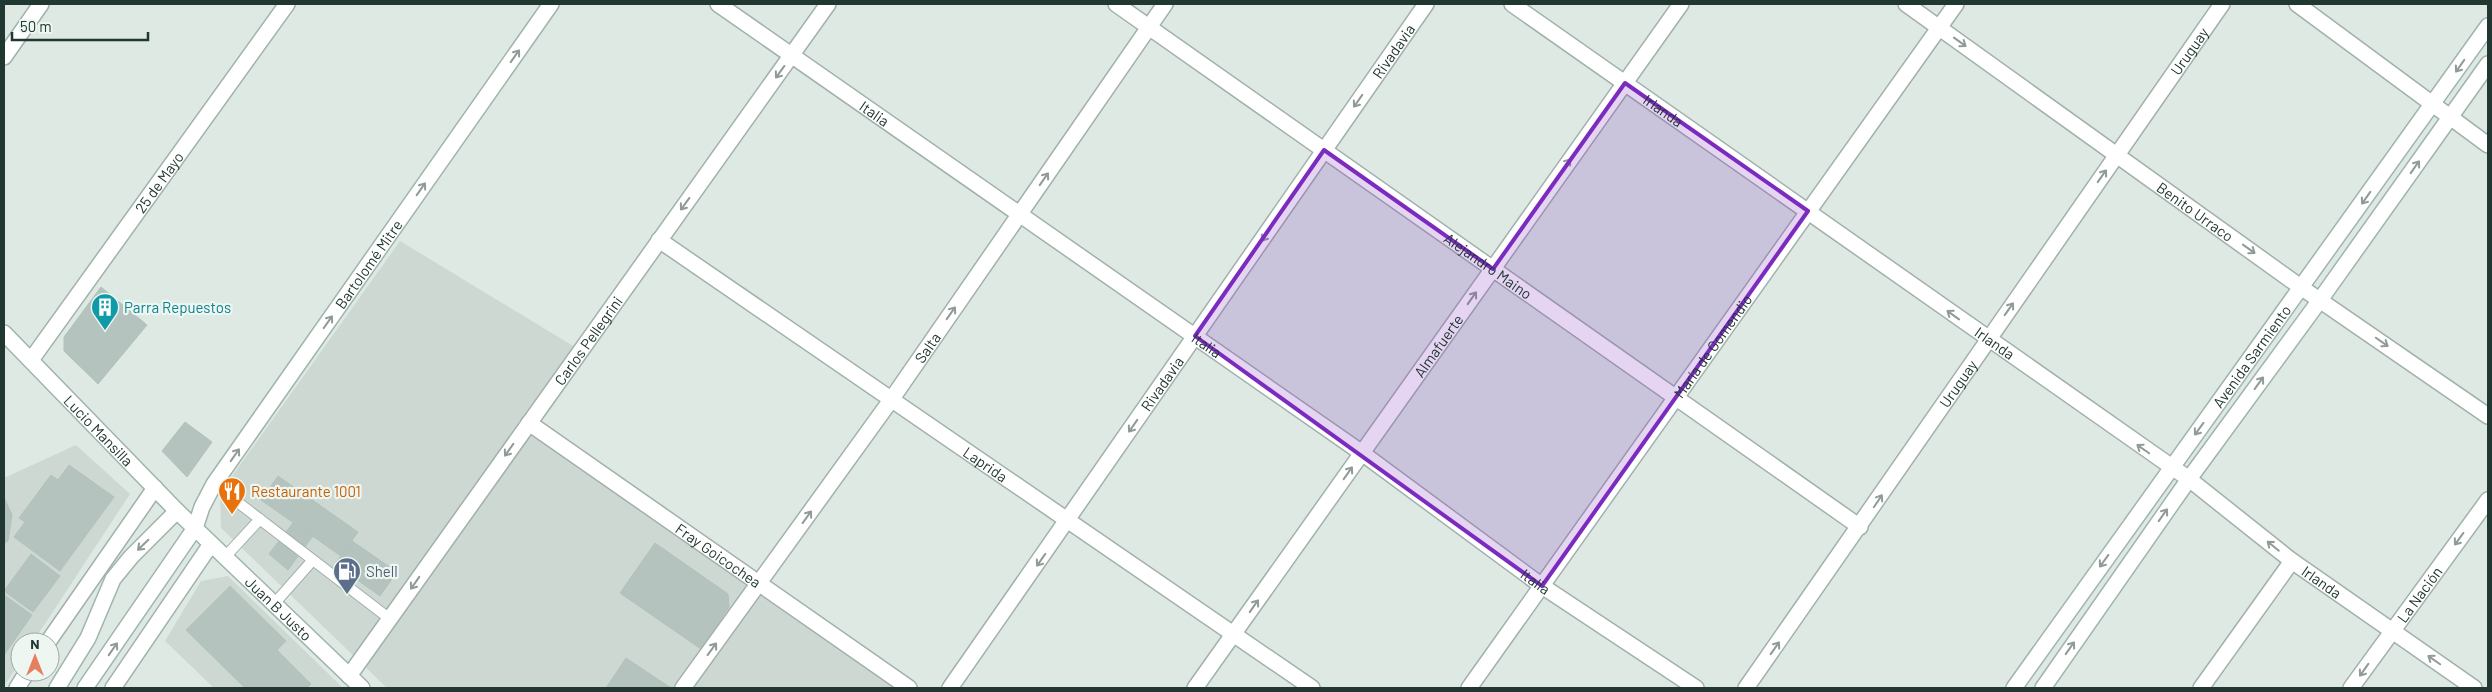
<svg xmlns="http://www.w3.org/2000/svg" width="2492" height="692" viewBox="0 0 2492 692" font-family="Barlow,sans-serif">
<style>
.built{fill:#cdd8d3}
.building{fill:#b4c3bd;stroke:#b2c2bb}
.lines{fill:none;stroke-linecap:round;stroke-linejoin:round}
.lane-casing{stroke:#a2b0ab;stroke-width:12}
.street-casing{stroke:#a2b0ab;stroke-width:18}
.secondary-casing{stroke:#9fb4ac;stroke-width:18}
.lane{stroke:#fff;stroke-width:10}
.street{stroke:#fff;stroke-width:15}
.secondary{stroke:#fff;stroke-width:15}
.oneway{stroke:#909b98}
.marked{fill:#7b2cbf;fill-opacity:0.2;stroke:#7b2cbf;stroke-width:4;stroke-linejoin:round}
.labels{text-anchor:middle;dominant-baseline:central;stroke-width:4.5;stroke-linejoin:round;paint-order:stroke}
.street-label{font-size:15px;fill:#213731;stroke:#eef6f2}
.culture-label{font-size:15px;fill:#0d838f;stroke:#eef6f2;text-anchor:start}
.food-label{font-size:15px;fill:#c56008;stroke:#eef6f2;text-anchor:start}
.service-label{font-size:15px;fill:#4e5e75;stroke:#eef6f2;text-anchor:start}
</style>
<rect width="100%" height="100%" fill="#dee9e4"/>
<path class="built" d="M 400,241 L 575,347 L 517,425 L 899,688 L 387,688 L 221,528 L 220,493 Z
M 76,445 L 130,494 L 33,642 L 20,642 L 20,662 L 4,686 L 4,478 Z
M 228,576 L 343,688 L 214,688 L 165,641 L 201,581 Z"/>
<path class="building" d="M 101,287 L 147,325 L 98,384 L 64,351 L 64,337 Z
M 185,422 L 212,442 L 187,477 L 162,451 Z
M 69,465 L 114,497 L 60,571 L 14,537 L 25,522 L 19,518 L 51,475 L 58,480 Z
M 278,476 L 358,532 L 341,556 L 261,500 Z
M 4,497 L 12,515 L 8,541 L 4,543 Z
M 293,523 L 313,536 L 288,570 L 269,554 Z
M 352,541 L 397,572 L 380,596 L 335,564 Z
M 655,543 L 728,594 L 729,607 L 701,649 L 620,593 Z
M 31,554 L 60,576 L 33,612 L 4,591 Z
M 230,586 L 286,641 L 277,650 L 311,684 L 306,688 L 245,688 L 186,630 Z
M 4,595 L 32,615 L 4,655 Z
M 626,658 L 671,688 L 606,688 Z"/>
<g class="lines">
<g class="lane-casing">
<path id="lane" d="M 214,484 L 390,619
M 225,557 L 260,519
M 274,604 L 312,561"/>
</g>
<g class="street-casing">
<g id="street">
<path id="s1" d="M 718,4 L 1362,453 L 1542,586 L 1696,688"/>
<path id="s2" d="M 1116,4 L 1860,527"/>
<path id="s3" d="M 1512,4 L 2189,479 L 2292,561 L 2474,688"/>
<path id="s4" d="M 1906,4 L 2302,288 L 2488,416"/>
<path d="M 2297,4 L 2488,145"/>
<path d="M 4,57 L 41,4"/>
<path id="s5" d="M 659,240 L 1312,688"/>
<path id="s6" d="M 31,360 L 287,4"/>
<path id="s7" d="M 529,423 L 909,688"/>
<path d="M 48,642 L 155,488"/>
<path id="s8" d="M 349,676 L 828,4"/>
<path d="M 17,688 L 27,672"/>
<path d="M 113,688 L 211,544"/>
<path id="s9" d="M 683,688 L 891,400 L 1165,4"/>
<path id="s10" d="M 950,688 L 1426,4"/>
<path id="s11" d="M 1195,688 L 1681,4"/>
<path id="s12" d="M 1469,688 L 1956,4"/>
<path id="s13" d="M 1746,688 L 2222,4"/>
<path d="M 2201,688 L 2292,561"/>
<path id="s14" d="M 2351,688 L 2488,500"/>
</g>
</g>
<g class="secondary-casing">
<g id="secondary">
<path id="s15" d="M 4,333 L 177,511 L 362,688"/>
<path d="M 57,688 L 88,638 L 113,579 L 131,557 L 177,511"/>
<path id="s16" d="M 85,688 L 195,528 L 202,507 L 214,484 L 551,4"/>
<path id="s17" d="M 2014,688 L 2488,26"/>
<path d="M 2043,688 L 2189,479 L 2320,300 L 2488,64"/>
</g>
</g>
<use href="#lane" class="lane"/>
<use href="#street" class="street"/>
<use href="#secondary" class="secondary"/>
</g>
<defs><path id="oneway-shaft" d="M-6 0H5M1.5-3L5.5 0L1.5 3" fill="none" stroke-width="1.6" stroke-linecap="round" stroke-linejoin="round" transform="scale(1.25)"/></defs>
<g class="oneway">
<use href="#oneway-shaft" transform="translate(1960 42) rotate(36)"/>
<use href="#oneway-shaft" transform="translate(515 56) rotate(-55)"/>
<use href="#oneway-shaft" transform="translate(2460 66) rotate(125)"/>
<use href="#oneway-shaft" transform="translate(780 72) rotate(126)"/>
<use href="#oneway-shaft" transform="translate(1358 101) rotate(125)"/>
<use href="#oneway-shaft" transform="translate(1566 165) rotate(-55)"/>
<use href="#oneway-shaft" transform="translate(2415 167) rotate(-55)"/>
<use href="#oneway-shaft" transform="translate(2102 176) rotate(-55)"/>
<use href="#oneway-shaft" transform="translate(1044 179) rotate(-55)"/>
<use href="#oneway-shaft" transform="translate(421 189) rotate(-55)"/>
<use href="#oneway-shaft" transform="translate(2366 198) rotate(125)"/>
<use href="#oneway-shaft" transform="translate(685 204) rotate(126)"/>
<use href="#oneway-shaft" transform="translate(1266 235) rotate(125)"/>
<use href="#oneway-shaft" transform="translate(2249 249) rotate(36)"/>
<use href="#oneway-shaft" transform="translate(1472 298) rotate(-55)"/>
<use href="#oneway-shaft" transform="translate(2009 309) rotate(-55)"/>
<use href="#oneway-shaft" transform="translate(951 313) rotate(-55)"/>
<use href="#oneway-shaft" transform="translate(1953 315) rotate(-144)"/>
<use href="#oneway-shaft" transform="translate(328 322) rotate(-55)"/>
<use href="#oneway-shaft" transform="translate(2382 342) rotate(35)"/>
<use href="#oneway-shaft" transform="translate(2259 383) rotate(-54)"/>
<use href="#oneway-shaft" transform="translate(1133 426) rotate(125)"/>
<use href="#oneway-shaft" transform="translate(2199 429) rotate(126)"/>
<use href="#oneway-shaft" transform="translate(2143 449) rotate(-145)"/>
<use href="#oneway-shaft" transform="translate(509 450) rotate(125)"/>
<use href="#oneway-shaft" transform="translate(235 455) rotate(-55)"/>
<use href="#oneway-shaft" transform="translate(1348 473) rotate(-55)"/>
<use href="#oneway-shaft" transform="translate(1878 501) rotate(-56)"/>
<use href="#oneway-shaft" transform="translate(2163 515) rotate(-55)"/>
<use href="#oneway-shaft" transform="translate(807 517) rotate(-54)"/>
<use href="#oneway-shaft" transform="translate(2459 539) rotate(126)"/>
<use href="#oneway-shaft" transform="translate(143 545) rotate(136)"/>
<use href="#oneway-shaft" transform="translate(2273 546) rotate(-141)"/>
<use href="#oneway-shaft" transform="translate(1041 560) rotate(125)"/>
<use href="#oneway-shaft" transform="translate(2104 561) rotate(126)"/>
<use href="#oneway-shaft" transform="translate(415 583) rotate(125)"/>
<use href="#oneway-shaft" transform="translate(1254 606) rotate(-55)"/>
<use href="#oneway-shaft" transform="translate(1775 648) rotate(-55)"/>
<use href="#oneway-shaft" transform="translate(2070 648) rotate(-55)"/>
<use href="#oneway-shaft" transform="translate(113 649) rotate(-55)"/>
<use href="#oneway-shaft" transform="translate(712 649) rotate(-54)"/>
<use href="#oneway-shaft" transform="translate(2434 660) rotate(-145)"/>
<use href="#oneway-shaft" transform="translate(2364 670) rotate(125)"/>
</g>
<path class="marked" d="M 1625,83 L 1808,211 L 1542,586 L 1195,336 L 1324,150 L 1493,269 Z"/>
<defs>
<g id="building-pin" transform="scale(1.4375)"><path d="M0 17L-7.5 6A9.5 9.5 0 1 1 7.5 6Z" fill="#0f9aa8" stroke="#eef6f2"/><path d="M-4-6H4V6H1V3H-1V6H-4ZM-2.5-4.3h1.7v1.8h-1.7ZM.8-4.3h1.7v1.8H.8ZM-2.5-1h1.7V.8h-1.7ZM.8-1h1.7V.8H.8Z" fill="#fff"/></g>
<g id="restaurant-pin" transform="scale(1.4375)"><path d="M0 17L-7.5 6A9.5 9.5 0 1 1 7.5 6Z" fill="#e8710a" stroke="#eef6f2"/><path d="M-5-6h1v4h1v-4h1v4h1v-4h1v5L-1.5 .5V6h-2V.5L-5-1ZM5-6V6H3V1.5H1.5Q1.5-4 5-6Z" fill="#fff"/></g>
<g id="fuel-pin" transform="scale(1.4375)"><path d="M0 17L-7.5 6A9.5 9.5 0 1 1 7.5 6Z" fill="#5c6f8a" stroke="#eef6f2"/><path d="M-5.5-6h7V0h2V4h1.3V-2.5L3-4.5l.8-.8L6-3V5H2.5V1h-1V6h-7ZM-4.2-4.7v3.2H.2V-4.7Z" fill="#fff"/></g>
</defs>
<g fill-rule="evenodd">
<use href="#building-pin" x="105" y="307"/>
<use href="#restaurant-pin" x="232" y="491"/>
<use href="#fuel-pin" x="347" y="571"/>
</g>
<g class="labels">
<g class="street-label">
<text stroke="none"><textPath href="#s10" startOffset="776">Rivadavia</textPath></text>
<text stroke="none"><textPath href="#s13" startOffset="776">Uruguay</textPath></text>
<text stroke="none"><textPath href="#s3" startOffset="185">Irlanda</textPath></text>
<text stroke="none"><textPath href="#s1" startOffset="191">Italia</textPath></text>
<text stroke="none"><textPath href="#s6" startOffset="219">25 de Mayo</textPath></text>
<text stroke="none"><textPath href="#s4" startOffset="356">Benito Urraco</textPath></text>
<text stroke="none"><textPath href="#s16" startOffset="511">Bartolomé Mitre</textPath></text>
<text stroke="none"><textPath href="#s2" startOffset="455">Alejandro Maino</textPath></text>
<text stroke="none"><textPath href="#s8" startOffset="412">Carlos Pellegrini</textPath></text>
<text stroke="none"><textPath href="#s3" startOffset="590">Irlanda</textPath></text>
<text stroke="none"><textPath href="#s1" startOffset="596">Italia</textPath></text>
<text stroke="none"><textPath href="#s11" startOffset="420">Almafuerte</textPath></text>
<text stroke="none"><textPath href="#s12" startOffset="420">María de Gomendio</textPath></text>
<text stroke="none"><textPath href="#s9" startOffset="419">Salta</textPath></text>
<text stroke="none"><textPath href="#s17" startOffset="408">Avenida Sarmiento</textPath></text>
<text stroke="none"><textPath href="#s13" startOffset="371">Uruguay</textPath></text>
<text stroke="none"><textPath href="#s10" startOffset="371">Rivadavia</textPath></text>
<text stroke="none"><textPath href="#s15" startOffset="136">Lucio Mansilla</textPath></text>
<text stroke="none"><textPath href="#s5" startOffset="396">Laprida</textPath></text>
<text stroke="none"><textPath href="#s7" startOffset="231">Fray Goicochea</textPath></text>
<text stroke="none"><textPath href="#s1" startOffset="1001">Italia</textPath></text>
<text stroke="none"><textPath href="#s3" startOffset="995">Irlanda</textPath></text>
<text stroke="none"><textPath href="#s14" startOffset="116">La Nación</textPath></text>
<text stroke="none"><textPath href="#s15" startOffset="389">Juan B Justo</textPath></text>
</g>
<g class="culture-label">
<text x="124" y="307">Parra Repuestos</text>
</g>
<g class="food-label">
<text x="251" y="491">Restaurante 1001</text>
</g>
<g class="service-label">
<text x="366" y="571">Shell</text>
</g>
</g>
<rect width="2492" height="692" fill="none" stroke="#213731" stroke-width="10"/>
<g transform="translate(35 657)"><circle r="24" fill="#eef6f2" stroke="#9caaa5"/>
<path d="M0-4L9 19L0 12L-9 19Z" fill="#e77f5e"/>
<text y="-8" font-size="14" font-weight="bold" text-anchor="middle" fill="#213731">N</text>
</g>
<path d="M12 32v8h136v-8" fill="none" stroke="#213731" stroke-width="2.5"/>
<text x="20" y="32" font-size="15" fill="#213731" stroke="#eef6f2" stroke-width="4" paint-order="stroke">50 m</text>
</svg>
